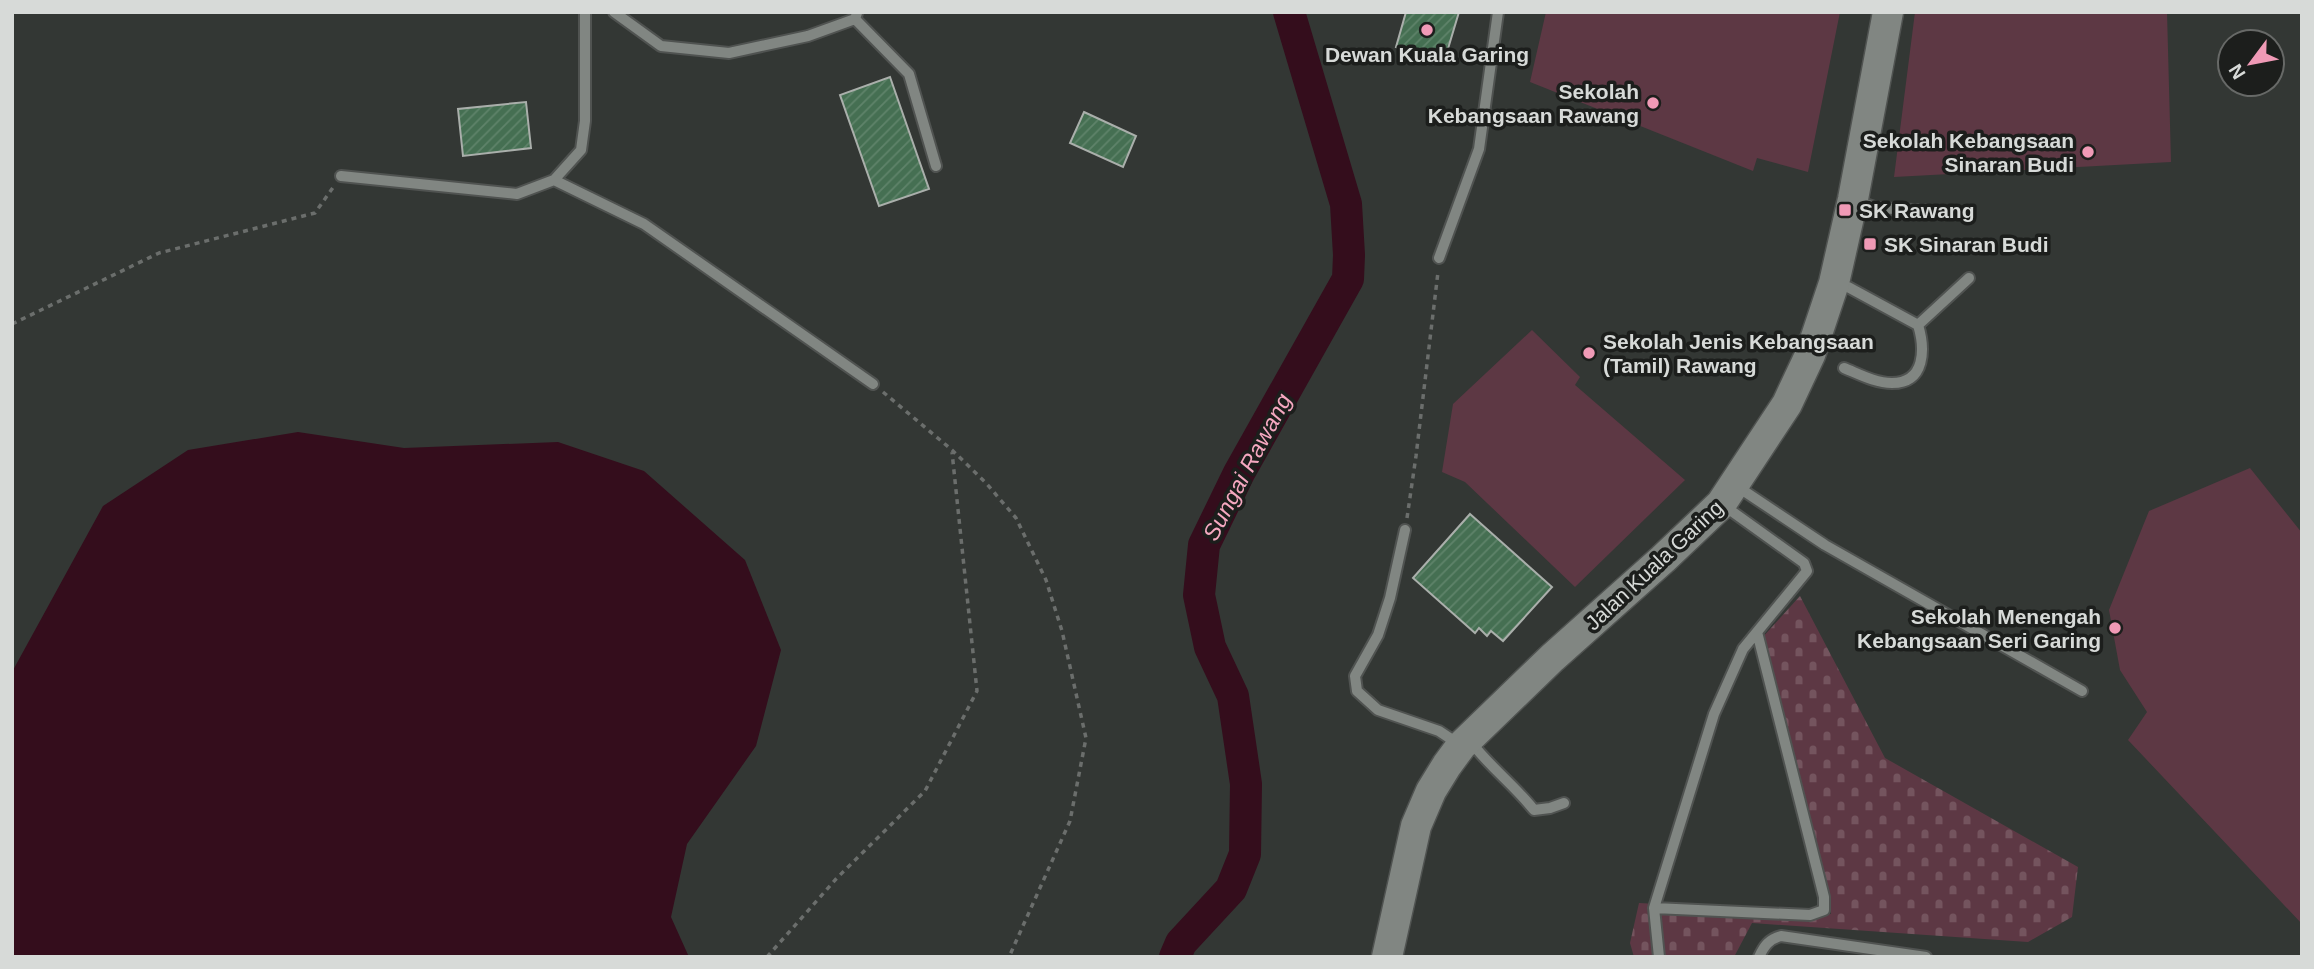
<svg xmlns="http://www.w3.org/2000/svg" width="2314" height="969" viewBox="0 0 2314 969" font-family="Arial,sans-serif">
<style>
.cemetery{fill:url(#cemetery-stones)}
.park{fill:#5d3844}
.water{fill:#340d1c}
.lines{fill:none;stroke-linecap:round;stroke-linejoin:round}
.river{stroke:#340d1c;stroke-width:32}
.building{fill:url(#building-hatch);stroke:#aaafab;stroke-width:2}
.lane-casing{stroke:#505351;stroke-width:14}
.secondary-casing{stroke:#505351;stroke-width:33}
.path{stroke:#6b6e6c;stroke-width:3.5;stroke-dasharray:5 5;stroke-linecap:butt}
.lane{stroke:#818682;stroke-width:10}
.secondary{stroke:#818682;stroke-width:30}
.poi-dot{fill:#f09ab6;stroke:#1c1e1c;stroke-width:2.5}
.labels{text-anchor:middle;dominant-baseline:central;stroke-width:7;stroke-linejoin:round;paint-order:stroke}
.poi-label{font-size:21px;font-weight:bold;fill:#d7dad8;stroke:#1c1e1c;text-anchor:end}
.street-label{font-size:21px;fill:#d7dad8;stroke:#1c1e1c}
.water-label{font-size:23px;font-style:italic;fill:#f5a8c0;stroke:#1c1e1c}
</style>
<defs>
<pattern id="cemetery-stones" width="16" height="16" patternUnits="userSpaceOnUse" patternTransform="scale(1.75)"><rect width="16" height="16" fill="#5d3844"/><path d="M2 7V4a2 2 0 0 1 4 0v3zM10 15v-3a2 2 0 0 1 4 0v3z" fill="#74545e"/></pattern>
<pattern id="building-hatch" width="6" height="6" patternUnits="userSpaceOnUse" patternTransform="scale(1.75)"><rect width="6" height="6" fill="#456f52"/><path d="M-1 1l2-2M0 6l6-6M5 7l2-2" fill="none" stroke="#5f836a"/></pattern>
</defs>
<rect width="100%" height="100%" fill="#333734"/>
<path class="cemetery" d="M 1800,596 L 1885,758 L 2078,867 L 2072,917 L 2028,942 L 1752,923 L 1734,957 L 1634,957 L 1630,943 L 1639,903 L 1831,914 L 1761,639 Z"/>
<path class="park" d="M 1546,12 L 1840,12 L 1808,172 L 1757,158 L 1753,171 L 1530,82 Z
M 1915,12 L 2167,12 L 2171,162 L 1894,177 Z
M 1532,330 L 1580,377 L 1575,385 L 1685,480 L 1575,587 L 1465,482 L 1442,472 L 1453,404 Z
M 2250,468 L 2302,533 L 2302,924 L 2128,740 L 2147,712 L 2120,670 L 2109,610 L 2149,511 Z"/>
<path class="water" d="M 298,432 L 404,448 L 558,442 L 644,471 L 745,560 L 781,650 L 756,746 L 687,844 L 671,917 L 689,957 L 12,957 L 12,672 L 103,506 L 188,450 Z"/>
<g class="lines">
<path class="river" d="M 1175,957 L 1181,943 L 1231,889 L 1245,854 L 1246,784 L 1233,696 L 1210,647 L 1199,595 L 1204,545 L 1239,473 L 1348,279 L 1349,255 L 1346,204 L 1289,12"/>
</g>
<path class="building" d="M 1406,12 L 1459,12 L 1444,62 L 1396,47 Z
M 890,77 L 929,189 L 879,206 L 840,95 Z
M 526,102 L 531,148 L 463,156 L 458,109 Z
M 1084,112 L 1136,136 L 1123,167 L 1070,143 Z
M 1470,514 L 1552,587 L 1503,641 L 1491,631 L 1487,636 L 1479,628 L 1475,633 L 1413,578 Z"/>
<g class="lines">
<g class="lane-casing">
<path id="lane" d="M 614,12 L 661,46 L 729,53 L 808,36 L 855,19
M 857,13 L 855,19 L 909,74 L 936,166
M 341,176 L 517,194 L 554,180 L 581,150 L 585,121 L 585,12
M 554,180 L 644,224 L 873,384
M 1856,201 L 1877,208 L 1950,212
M 1439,258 L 1479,149 L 1498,12
M 1834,283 L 1848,287 L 1918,325 C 1925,348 1926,383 1892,383 C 1875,383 1859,374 1844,368
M 1918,325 L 1969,278
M 1735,485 L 1825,545 L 2082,691
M 1405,530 L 1390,598 L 1378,635 L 1355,676 L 1357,691 L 1378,710 L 1439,731 L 1460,745
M 1470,741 C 1490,767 1514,785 1534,810 L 1550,808 L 1564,803
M 1654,908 L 1810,915 L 1824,910 L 1824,897 L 1757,632
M 1659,957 L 1654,908 L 1714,714 L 1743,649 L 1807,571 L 1804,563 L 1723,505
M 1759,957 C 1764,946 1769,939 1781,936 L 1926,957"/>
</g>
<g class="secondary-casing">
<path id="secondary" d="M 1387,957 L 1416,826 L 1431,791 L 1447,765 L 1461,746 L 1552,658 L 1663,559 L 1721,504 L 1787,404 L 1810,355 L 1834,283 L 1853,199 L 1888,12"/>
</g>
<path class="path" d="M 12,324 L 159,253 L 315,213 L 334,186
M 883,392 L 952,450 L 986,483 L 1016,518 L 1046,580 L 1062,631 L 1086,738 L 1070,821 L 1009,957
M 1407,518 L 1416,456 L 1438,272
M 767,957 L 836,879 L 925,791 L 977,691 L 952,452"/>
<use href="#lane" class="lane"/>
<use href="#secondary" class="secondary"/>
</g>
<g class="poi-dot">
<circle cx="1427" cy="30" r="7"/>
<circle cx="1653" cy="103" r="7"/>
<circle cx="2088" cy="152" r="7"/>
<rect x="1838" y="203" width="14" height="14" rx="3.5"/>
<rect x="1863" y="237" width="14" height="14" rx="3.5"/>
<circle cx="1589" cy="353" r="7"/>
<circle cx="2115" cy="628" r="7"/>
</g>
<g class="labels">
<g class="poi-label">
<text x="1427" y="54" text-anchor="middle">Dewan Kuala Garing</text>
<text x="1639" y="91">Sekolah<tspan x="1639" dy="24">Kebangsaan Rawang</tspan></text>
<text x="2074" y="140">Sekolah Kebangsaan<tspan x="2074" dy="24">Sinaran Budi</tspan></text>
<text x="1859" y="210" text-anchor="start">SK Rawang</text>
<text x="1884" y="244" text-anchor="start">SK Sinaran Budi</text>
<text x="1603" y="341" text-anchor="start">Sekolah Jenis Kebangsaan<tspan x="1603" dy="24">(Tamil) Rawang</tspan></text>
<text x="2101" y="616">Sekolah Menengah<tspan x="2101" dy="24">Kebangsaan Seri Garing</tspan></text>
</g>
<g class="street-label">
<text transform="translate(1654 565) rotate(-43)">Jalan Kuala Garing</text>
</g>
<g class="water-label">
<text transform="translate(1247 467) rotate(-62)">Sungai Rawang</text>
</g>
</g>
<rect width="2314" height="969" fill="none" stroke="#d7dad8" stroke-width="28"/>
<g transform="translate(2251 63) rotate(238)"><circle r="33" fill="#1c1e1c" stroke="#676967" stroke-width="2"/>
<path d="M0-5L12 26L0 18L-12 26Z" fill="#f09ab6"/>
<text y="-10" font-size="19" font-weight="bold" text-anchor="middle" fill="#d7dad8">N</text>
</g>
</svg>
